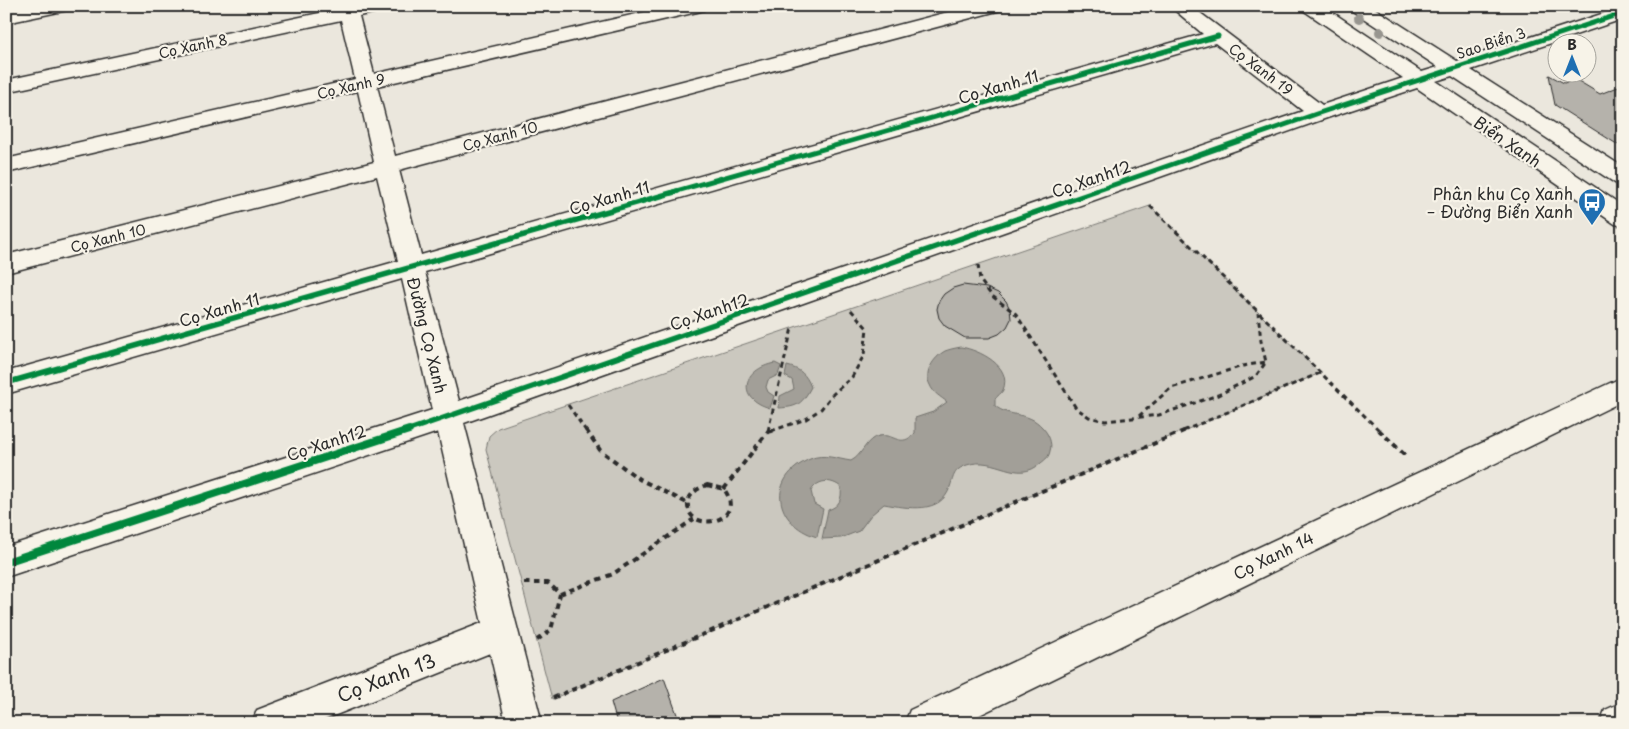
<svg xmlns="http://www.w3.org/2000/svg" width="1629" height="729" viewBox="0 0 1629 729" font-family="'Playpen Sans',sans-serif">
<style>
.green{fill:#cbc8bf;stroke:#7b7a75}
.water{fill:#a29f98;stroke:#72716c}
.building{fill:#b5b2ab;stroke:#2b2b2b}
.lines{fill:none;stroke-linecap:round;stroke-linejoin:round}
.minor-casing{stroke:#2b2b2b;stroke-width:3}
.path-far1{stroke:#2b2b2b;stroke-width:3;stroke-dasharray:5 4;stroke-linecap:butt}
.path{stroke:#2b2b2b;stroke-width:4;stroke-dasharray:5.5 4.5;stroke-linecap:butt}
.minor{fill:#f7f3e8;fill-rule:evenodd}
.cycleway-far2-casing{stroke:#f7f3e8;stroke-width:8}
.cycleway-far1-casing{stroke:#f7f3e8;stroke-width:9}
.cycleway-casing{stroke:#f7f3e8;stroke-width:11}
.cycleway-far2{stroke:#00873e;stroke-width:5}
.cycleway-far1{stroke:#00873e;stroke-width:5.5}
.cycleway{stroke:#00873e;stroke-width:8}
.tree{fill:#97958f}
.labels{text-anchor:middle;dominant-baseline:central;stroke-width:4.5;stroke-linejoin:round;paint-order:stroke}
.far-street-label{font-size:14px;fill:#2b2b2b;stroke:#f7f3e8}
.street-label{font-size:16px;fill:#2b2b2b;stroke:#f7f3e8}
.poi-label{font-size:16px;fill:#2b2b2b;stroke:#f7f3e8;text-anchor:end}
.near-street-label{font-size:19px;fill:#2b2b2b;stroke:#f7f3e8}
</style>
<rect width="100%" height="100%" fill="#ebe7dd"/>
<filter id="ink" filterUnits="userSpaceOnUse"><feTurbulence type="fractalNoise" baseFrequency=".02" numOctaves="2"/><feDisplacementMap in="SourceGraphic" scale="10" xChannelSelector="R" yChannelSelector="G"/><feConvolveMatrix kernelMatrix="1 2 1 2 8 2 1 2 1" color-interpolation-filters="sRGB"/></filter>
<g filter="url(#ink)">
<path class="green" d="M 1150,206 L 1320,373 L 552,699 L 486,449 L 489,436 L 498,428 Z"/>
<path class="water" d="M 961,347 C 979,350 1013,366 1003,390 C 1002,393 997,396 995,399 L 995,406 C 1010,418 1028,411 1042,427 C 1048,433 1053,443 1050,451 C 1049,457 1046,459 1041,463 C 1017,485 995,455 967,465 C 953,470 954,476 950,487 C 941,515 907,508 884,504 L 871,515 L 859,531 L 841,538 L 822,539 L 828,510 C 840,506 842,499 841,487 C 831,479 818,479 811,491 L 814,504 L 823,509 L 817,537 C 774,524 766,478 810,459 C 824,453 837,459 851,461 C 863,455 866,438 879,436 C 895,433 900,449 915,433 L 915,418 L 933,412 L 947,402 C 941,397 933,393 930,385 C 923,373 934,357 945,351 C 950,349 956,348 961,347 Z
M 775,363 L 781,366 L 778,375 L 768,380 L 766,387 L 768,392 L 774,396 L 770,408 C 735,398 743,369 775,363 Z
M 787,366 C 800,369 806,374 811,387 C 802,404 798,407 779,408 L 780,396 L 794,389 L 792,380 L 785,376 Z"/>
<path class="building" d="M 1549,75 L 1564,83 L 1575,79 L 1600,94 L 1623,85 L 1623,148 L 1555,105 Z
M 963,285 L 987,288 L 998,293 L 1006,301 L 1010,309 L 1011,319 L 1007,327 L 999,334 L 989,338 L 965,338 L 945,326 L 939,318 L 937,309 L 939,301 L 944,294 L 953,288 Z
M 664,678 L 680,723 L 617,723 L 611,702 Z"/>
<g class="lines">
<g class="minor-casing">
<path id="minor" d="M 31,6 L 70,6 L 68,10 L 6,23 L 6,11 Z
M 338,6 L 389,6 L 387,10 L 359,16 L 374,74 L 671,6 L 706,6 L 704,10 L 697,12 L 377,86 L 395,156 L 971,6 L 1003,6 L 1001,10 L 399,170 L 421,255 L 1203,34 L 1170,6 L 1191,6 L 1322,105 L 1403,78 L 1303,10 L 1301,6 L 1323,6 L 1422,72 L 1438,67 L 1351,10 L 1349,6 L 1371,6 L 1457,61 L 1623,7 L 1623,19 L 1471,70 L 1623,167 L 1623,185 L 1615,183 L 1452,76 L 1436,81 L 1623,206 L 1623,226 L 1615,224 L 1417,88 L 1327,118 L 464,423 L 542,723 L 506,723 L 490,653 L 316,723 L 252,723 L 257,710 L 482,623 L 438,432 L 6,577 L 6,547 L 432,410 L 402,279 L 6,394 L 6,372 L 398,261 L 377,176 L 6,273 L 6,255 L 374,162 L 358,91 L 6,173 L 6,159 L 355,79 L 341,20 L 6,92 L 6,80 L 338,9 ZM 1215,43 L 1303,111 L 459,401 L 425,272 Z
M 1623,377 L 1623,401 L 963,723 L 905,723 L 910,710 Z
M 1623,702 L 1623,723 L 1600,723 L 1605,710 Z"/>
</g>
<path class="path-far1" d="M 1150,206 L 1380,431
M 978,265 L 980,280 L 992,296 L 1016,314 L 1076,408 L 1089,417 L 1105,421 L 1159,415 L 1218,395 L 1256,376 L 1266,362 L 1261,341 L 1258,313
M 568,405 L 586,431
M 1139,416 L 1171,388 L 1243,366 L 1266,362
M 768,431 L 792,328
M 771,431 L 806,419 L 821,409 L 833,394 L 852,377 L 864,355 L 867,328 L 850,309
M 1183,431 L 1320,373"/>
<path class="path" d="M 586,430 L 600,450 L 639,479 L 687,503
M 1379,430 L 1407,457
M 768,432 L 775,430
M 707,485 L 724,489 C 749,524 685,534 688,503 C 689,493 699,488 707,485 Z
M 724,489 L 769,430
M 524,583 L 548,583 L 560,594 L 613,574 L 694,519
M 537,640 L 551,630 L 560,594
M 553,698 L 1186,430"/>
<use href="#minor" class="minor"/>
<g class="cycleway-far2-casing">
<path id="cycleway-far2" d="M 673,192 L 1218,36
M 1093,192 L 1319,113 L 1623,13"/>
</g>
<g class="cycleway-far1-casing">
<path id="cycleway-far1" d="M 6,383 L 678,191
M 406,431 L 1097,191"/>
</g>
<g class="cycleway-casing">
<path id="cycleway" d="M 6,562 L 409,430"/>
</g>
<use href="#cycleway-far2" class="cycleway-far2"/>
<use href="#cycleway-far1" class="cycleway-far1"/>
<use href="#cycleway" class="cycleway"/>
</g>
<g class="tree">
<circle cx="1359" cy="18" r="5"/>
<circle cx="1380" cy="32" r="5"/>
</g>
</g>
<defs>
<g id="bus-pin" transform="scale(1.4375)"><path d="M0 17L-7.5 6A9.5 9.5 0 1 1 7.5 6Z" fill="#1f6fb2" stroke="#f7f3e8"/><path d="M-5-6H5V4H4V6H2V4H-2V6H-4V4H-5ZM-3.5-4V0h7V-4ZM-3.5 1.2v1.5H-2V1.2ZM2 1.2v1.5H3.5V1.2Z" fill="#fff"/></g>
</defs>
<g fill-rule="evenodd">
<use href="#bus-pin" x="1592" y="202"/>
</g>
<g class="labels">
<g class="far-street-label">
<text transform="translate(1491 43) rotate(-18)">Sao Biển 3</text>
<text transform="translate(193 46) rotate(-12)">Cọ Xanh 8</text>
<text transform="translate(1261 69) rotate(37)">Cọ Xanh 19</text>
<text transform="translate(351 86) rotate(-13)">Cọ Xanh 9</text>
<text transform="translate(500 136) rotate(-15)">Cọ Xanh 10</text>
<text transform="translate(108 238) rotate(-14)">Cọ Xanh 10</text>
</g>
<g class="street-label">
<text transform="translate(998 86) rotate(-16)">Cọ Xanh 11</text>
<text transform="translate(1508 141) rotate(34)">Biển Xanh</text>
<text transform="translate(1091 178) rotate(-19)">Cọ Xanh12</text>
<text transform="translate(609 197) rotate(-16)">Cọ Xanh 11</text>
<text transform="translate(219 309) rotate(-16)">Cọ Xanh 11</text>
<text transform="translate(709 311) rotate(-19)">Cọ Xanh12</text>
<text transform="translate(428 335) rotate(76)">Đường Cọ Xanh</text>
<text transform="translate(326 442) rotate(-18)">Cọ Xanh12</text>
<text transform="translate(1273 555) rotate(-26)">Cọ Xanh 14</text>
</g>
<g class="poi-label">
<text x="1573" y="193">Phân khu Cọ Xanh<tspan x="1573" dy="18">– Đường Biển Xanh</tspan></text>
</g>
<g class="near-street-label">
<text transform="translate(386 677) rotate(-21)">Cọ Xanh 13</text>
</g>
</g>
<rect width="1629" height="729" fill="none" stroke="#f7f3e8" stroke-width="25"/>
<rect x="12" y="12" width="1604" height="704" fill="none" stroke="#2b2b2b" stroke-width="2" filter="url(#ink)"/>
<g transform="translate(1572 58)"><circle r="24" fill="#f7f3e8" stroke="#a5a39c"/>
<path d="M0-4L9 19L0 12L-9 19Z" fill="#1f6fb2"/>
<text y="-8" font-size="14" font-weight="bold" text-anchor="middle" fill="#2b2b2b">B</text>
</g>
</svg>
